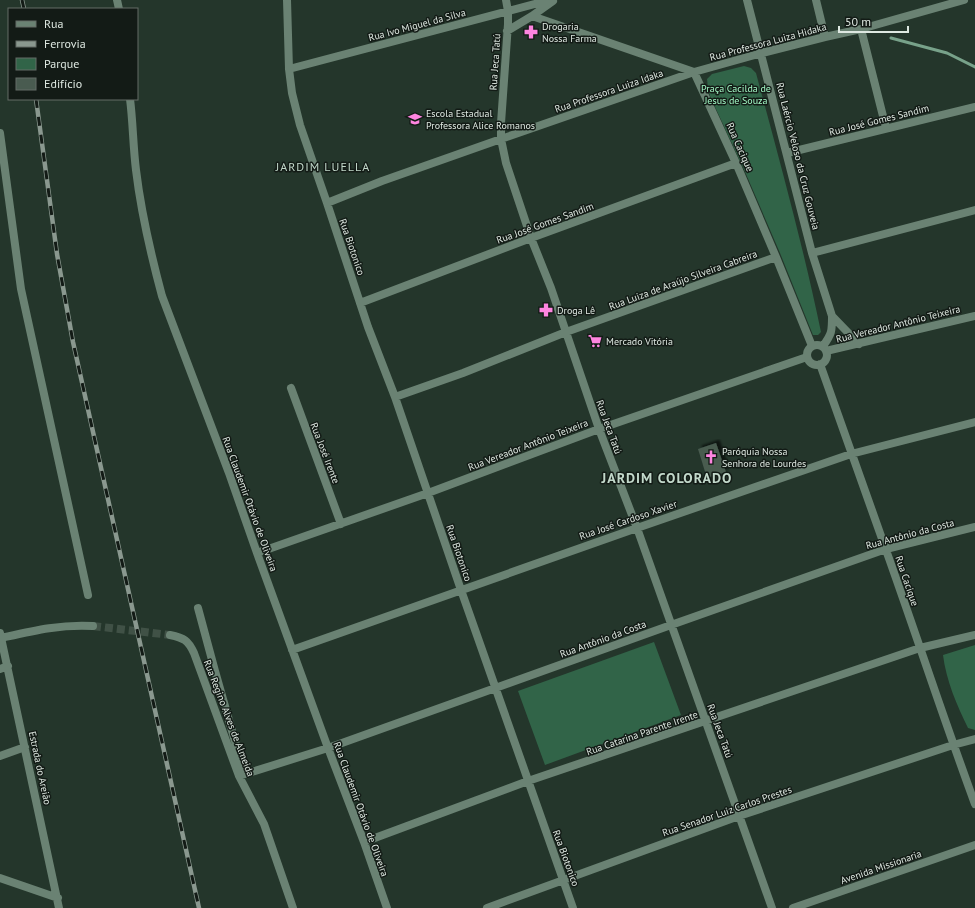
<svg xmlns="http://www.w3.org/2000/svg" width="975" height="908" viewBox="0 0 975 908" font-family="'PT Sans',sans-serif">
<style>
.green{fill:#316448}
.lines{fill:none;stroke-linecap:round;stroke-linejoin:round}
.stream{stroke:#78a28a;stroke-width:3}
.building{fill:#495b50;filter:url(#shadow)}
.minor-tunnel{stroke:#405146;stroke-width:8;stroke-dasharray:8 4;stroke-linecap:butt}
.minor{stroke:#6a8273;stroke-width:8}
.rail-casing{stroke:#8a988f;stroke-width:4.5}
.rail{stroke:#131b16;stroke-width:3;stroke-dasharray:9;stroke-linecap:butt}
.labels{text-anchor:middle;dominant-baseline:central;stroke-width:3;stroke-linejoin:round;paint-order:stroke}
.street-label{font-size:10px;fill:#dee8e1;stroke:#131b16}
.poi-label{font-size:10px;fill:#dee8e1;stroke:#131b16;text-anchor:start}
.park-label{font-size:10px;fill:#a3f9c6;stroke:#131b16}
.quarter-label{font-size:12px;letter-spacing:1px;fill:#c2d8ca;stroke:#131b16}
.district-label{font-size:14px;font-weight:bold;letter-spacing:1px;fill:#c2d8ca;stroke:#131b16}
</style>
<defs>
<filter id="shadow"><feDropShadow dx="3.5" dy="-3.5" stdDeviation="1" flood-color="#0009"/></filter>
</defs>
<rect width="100%" height="100%" fill="#24362b"/>
<path class="green" d="M 744,66 L 751,68 L 756,73 C 779,159 803,245 821,332 L 818,335 L 813,335 L 780,253 L 746,174 L 710,96 L 708,88 L 707,79 L 712,74 Z
M 654,642 L 681,715 L 545,765 L 518,691 Z
M 975,645 L 975,730 L 968,728 C 957,706 946,680 943,655 Z"/>
<g class="lines">
<path class="stream" d="M 891,38 L 947,53 L 975,67"/>
</g>
<path class="building" d="M 716,443 L 726,472 L 707,478 L 698,449 Z"/>
<g class="lines">
<path class="minor-tunnel" d="M 93,626 L 170,635"/>
<path class="minor" d="M 117,0 L 119,9
M 287,0 L 289,69 L 292,93 L 300,125 L 327,203 L 368,327 L 395,397 L 461,590 L 573,908
M 506,0 L 508,11 L 508,24 L 501,123 L 501,139 L 506,163 L 531,238 L 551,288 L 599,429 L 637,528 L 772,908
M 747,0 L 812,253 L 832,316 L 859,344
M 816,0 L 825,37
M 532,16 L 694,72 L 736,163 L 776,257 L 812,346
M 861,29 L 886,128
M 507,31 L 532,16 L 553,1
M 289,69 L 550,0
M 130,99 C 133,122 133,146 136,170 C 141,212 151,255 162,296 L 229,473 L 257,553 L 328,748 L 364,842 L 387,908
M 0,133 L 21,289 L 88,595
M 787,153 L 975,107
M 327,203 L 382,181 L 501,139 L 694,72 L 762,53 L 825,37 L 861,29 L 964,0
M 812,253 L 975,210
M 360,303 L 531,238 L 736,163
M807 355a10 10 0 1 1 20 0a10 10 0 1 1-20 0Z
M 823,346 C 832,334 832,331 832,316
M 826,351 L 975,316
M 820,364 C 842,426 864,488 886,550 C 916,634 944,720 975,804
M 291,388 L 341,524
M 395,397 L 463,373 L 566,332 L 776,257
M 257,553 L 428,493 L 599,429 L 807,357
M 198,608 L 215,671 L 244,773
M 0,633 L 59,908
M 170,635 C 184,638 188,640 194,653 L 239,776 L 264,824 L 293,908
M 1,638 C 32,631 60,624 93,626
M 292,650 L 637,528 L 851,454 L 975,422
M 0,669 L 8,666
M 0,756 L 25,747
M 239,776 L 328,748 L 671,625 L 886,549 L 975,527
M 364,842 L 528,781 L 920,648 L 975,635
M 0,878 L 58,898
M 487,908 L 739,816 L 953,745 L 975,739
M 793,908 L 975,845"/>
<g class="rail-casing">
<path id="rail" d="M 22,0 L 24,9
M 36,99 L 57,254 L 73,342 L 199,908"/>
</g>
<use href="#rail" class="rail"/>
</g>
<defs>
<g id="pharmacy-bare" transform="scale(1.08)"><path d="M-2-6h4v4h4v4h-4v4h-4v-4h-4v-4h4Z" fill="#fe85e0" stroke="#131b16" stroke-width="2.5" paint-order="stroke"/></g>
<g id="school-bare" transform="scale(1.08)"><path d="M0-5L7-2L0 1L-7-2ZM-4 1L0 2.5L4 1V4Q0 6-4 4Z" fill="#fe85e0" stroke="#131b16" stroke-width="2.5" paint-order="stroke"/></g>
<g id="supermarket-bare" transform="scale(1.08)"><path d="M-6-5.5h2.5l.6 2H6L4.5 2H-2.5L-4.4-4H-6ZM-1.5 3.2a1.3 1.3 0 1 0 .1 0ZM3 3.2a1.3 1.3 0 1 0 .1 0Z" fill="#fe85e0" stroke="#131b16" stroke-width="2.5" paint-order="stroke"/></g>
<g id="church-bare" transform="scale(1.08)"><path d="M-1.2-6h2.4v3.5h3.3v2.4h-3.3V6h-2.4V-.1h-3.3v-2.4h3.3Z" fill="#fe85e0" stroke="#131b16" stroke-width="2.5" paint-order="stroke"/></g>
</defs>
<g fill-rule="evenodd">
<use href="#pharmacy-bare" x="531" y="32"/>
<use href="#school-bare" x="415" y="119"/>
<use href="#pharmacy-bare" x="546" y="310"/>
<use href="#supermarket-bare" x="595" y="341"/>
<use href="#church-bare" x="711" y="457"/>
</g>
<g class="labels">
<g class="street-label">
<text transform="translate(417 25) rotate(-15)">Rua Ivo Miguel da Silva</text>
<text transform="translate(768 42) rotate(-15)">Rua Professora Luiza Hidaka</text>
<text transform="translate(495 62) rotate(-86)">Rua Jeca Tatú</text>
<text transform="translate(609 91) rotate(-19)">Rua Professora Luiza Idaka</text>
<text transform="translate(879 120) rotate(-14)">Rua José Gomes Sandim</text>
<text transform="translate(740 147) rotate(66)">Rua Cacique</text>
<text transform="translate(798 156) rotate(76)">Rua Laércio Veloso da Cruz Gouveia</text>
<text transform="translate(545 223) rotate(-20)">Rua José Gomes Sandim</text>
<text transform="translate(352 247) rotate(71)">Rua Biotonico</text>
<text transform="translate(683 280) rotate(-20)">Rua Luiza de Araújo Silveira Cabreira</text>
<text transform="translate(898 324) rotate(-14)">Rua Vereador Antônio Teixeira</text>
<text transform="translate(609 427) rotate(70)">Rua Jeca Tatú</text>
<text transform="translate(528 445) rotate(-21)">Rua Vereador Antônio Teixeira</text>
<text transform="translate(325 453) rotate(69)">Rua José Irente</text>
<text transform="translate(250 504) rotate(70)">Rua Claudemir Otávio de Oliveira</text>
<text transform="translate(628 520) rotate(-19)">Rua José Cardoso Xavier</text>
<text transform="translate(910 534) rotate(-15)">Rua Antônio da Costa</text>
<text transform="translate(459 553) rotate(71)">Rua Biotonico</text>
<text transform="translate(907 581) rotate(71)">Rua Cacique</text>
<text transform="translate(603 639) rotate(-20)">Rua Antônio da Costa</text>
<text transform="translate(229 718) rotate(69)">Rua Regino Alves de Almeida</text>
<text transform="translate(720 731) rotate(70)">Rua Jeca Tatú</text>
<text transform="translate(642 733) rotate(-19)">Rua Catarina Parente Irente</text>
<text transform="translate(40 768) rotate(78)">Estrada do Areião</text>
<text transform="translate(361 809) rotate(70)">Rua Claudemir Otávio de Oliveira</text>
<text transform="translate(727 811) rotate(-19)">Rua Senador Luiz Carlos Prestes</text>
<text transform="translate(566 858) rotate(70)">Rua Biotonico</text>
<text transform="translate(881 867) rotate(-19)">Avenida Missionaria</text>
</g>
<g class="poi-label">
<text x="542" y="26">Drogaria<tspan x="542" dy="12">Nossa Farma</tspan></text>
<text x="426" y="113">Escola Estadual<tspan x="426" dy="12">Professora Alice Romanos</tspan></text>
<text x="557" y="310">Droga Lê</text>
<text x="606" y="341">Mercado Vitória</text>
<text x="722" y="451">Paróquia Nossa<tspan x="722" dy="12">Senhora de Lourdes</tspan></text>
</g>
<g class="park-label">
<text x="736" y="88">Praça Cacilda de<tspan x="736" dy="12">Jesus de Souza</tspan></text>
</g>
<g class="quarter-label">
<text x="323" y="166">JARDIM LUELLA</text>
</g>
<g class="district-label">
<text x="667" y="478">JARDIM COLORADO</text>
</g>
</g>
<rect x="8" y="8" width="130" height="92" fill="#131b16" stroke="#646d67"/>
<rect x="16" y="21" width="20" height="6" fill="#6a8273" stroke="#646d67"/>
<text x="44" y="28" font-size="12" fill="#dee8e1">Rua</text>
<rect x="16" y="41" width="20" height="6" fill="#8a988f" stroke="#646d67"/>
<text x="44" y="48" font-size="12" fill="#dee8e1">Ferrovia</text>
<rect x="16" y="58" width="20" height="12" fill="#316448" stroke="#646d67"/>
<text x="44" y="68" font-size="12" fill="#dee8e1">Parque</text>
<rect x="16" y="78" width="20" height="12" fill="#495b50" stroke="#646d67"/>
<text x="44" y="88" font-size="12" fill="#dee8e1">Edifício</text>
<path d="M839 26v6h69v-6" fill="none" stroke="#dee8e1" stroke-width="2"/>
<text x="845" y="26" font-size="12" fill="#dee8e1" stroke="#131b16" stroke-width="3" paint-order="stroke">50 m</text>
</svg>
